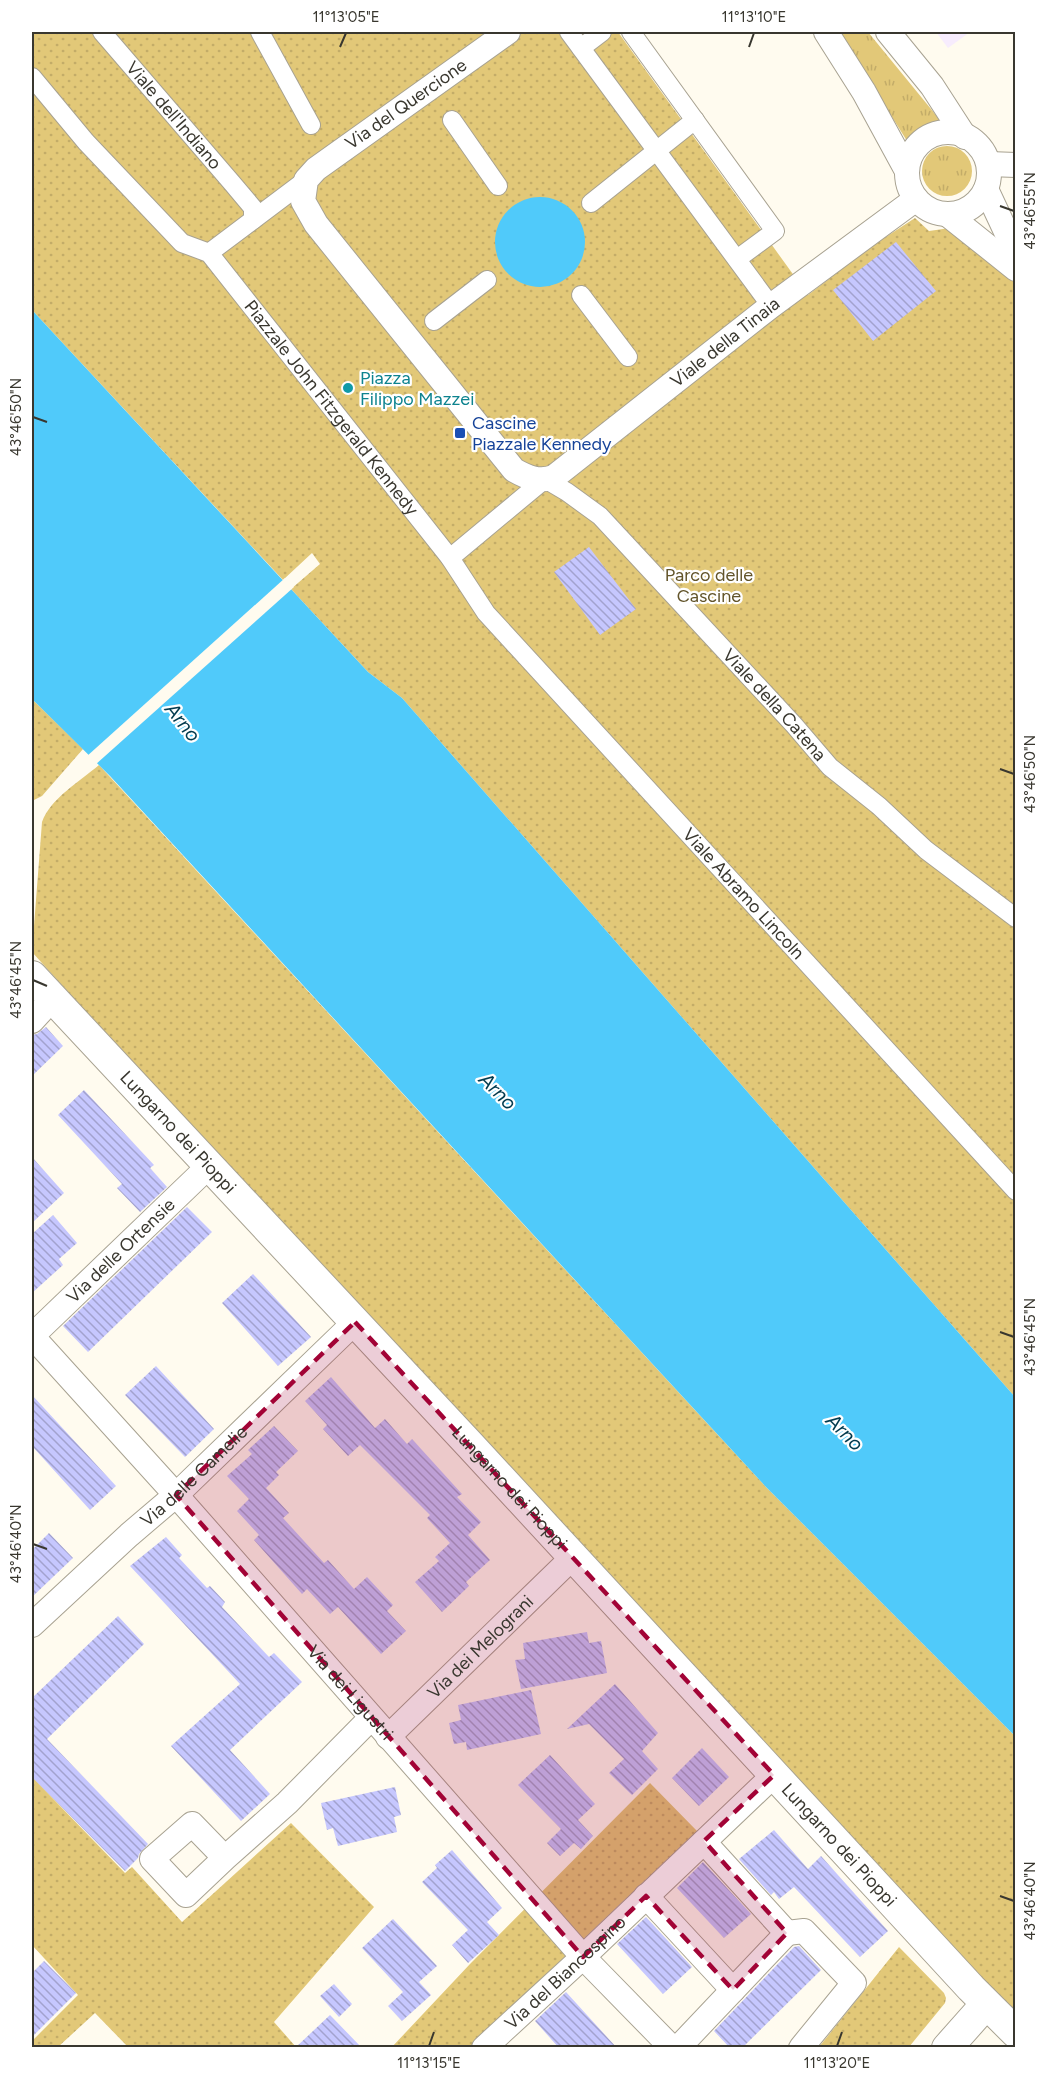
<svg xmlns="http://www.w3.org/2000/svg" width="1047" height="2079" viewBox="0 0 1047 2079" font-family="Figtree,sans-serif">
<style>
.education{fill:#f7ecfd}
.grass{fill:url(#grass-tufts)}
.park{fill:url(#park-dots)}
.water{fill:#50cafa}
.pier{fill:#fffbef}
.building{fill:url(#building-back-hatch)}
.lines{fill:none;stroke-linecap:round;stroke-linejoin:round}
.pedestrian-casing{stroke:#a8a291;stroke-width:20}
.minor-casing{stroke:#a8a291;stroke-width:26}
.tertiary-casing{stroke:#a8a291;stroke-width:32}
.pedestrian{stroke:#fff;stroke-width:18}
.minor{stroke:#fff;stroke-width:24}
.tertiary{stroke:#fff;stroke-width:30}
.marked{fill:#a20336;fill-opacity:0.2;stroke:#a20336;stroke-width:4.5;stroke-dasharray:12 8;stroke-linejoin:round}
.ticks{fill:none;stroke:#39372f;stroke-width:2}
.culture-dot{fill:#0f9aa8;stroke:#fff;stroke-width:2}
.transit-dot{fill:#1a4fb4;stroke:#fff;stroke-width:2}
.labels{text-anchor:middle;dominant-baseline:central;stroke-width:4.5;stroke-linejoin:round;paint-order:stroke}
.street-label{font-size:18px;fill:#39372f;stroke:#fff}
.culture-label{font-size:18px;fill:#0d838f;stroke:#fff;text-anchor:start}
.transit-label{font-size:18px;fill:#164399;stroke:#fff;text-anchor:start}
.park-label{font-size:18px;fill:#62542a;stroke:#fff}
.water-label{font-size:20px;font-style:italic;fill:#033b4f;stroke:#fff}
.neatline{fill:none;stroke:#39372f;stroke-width:2}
.ticks-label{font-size:15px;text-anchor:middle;fill:#39372f}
</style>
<defs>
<pattern id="grass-tufts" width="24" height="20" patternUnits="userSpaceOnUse" patternTransform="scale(1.5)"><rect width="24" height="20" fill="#e2c878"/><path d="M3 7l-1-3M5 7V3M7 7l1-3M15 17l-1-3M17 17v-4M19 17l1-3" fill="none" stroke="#c3ac68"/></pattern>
<pattern id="park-dots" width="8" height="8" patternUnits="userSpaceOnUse" patternTransform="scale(1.5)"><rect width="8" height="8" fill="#e2c878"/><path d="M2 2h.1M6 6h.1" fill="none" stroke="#c3ac68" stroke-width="1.8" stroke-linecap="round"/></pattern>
<pattern id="building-back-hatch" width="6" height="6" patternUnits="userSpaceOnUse" patternTransform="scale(1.5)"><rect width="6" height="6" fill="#c6c7fe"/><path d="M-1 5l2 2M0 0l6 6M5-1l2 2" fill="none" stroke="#a2a2ce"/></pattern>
</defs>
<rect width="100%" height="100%" fill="#fffbef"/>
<path class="education" d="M 936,32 L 970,32 L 948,48 Z"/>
<path class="grass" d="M 839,32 L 868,32 L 940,120 C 933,129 919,133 910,142 L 907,141 Z
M922 171a25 25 0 1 1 50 0a25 25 0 1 1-50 0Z"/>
<path class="park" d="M 32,32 L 618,32 L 808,295 L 872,246 L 915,218 L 929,231 L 964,226 L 986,255 L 1015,233 L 1015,1397 L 402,698 L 368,672 L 291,589 L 320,564 L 312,553 L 283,580 L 32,310 Z
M 32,699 L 83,749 L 42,796 L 32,801 Z
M 99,765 L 766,1487 L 1015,1736 L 1015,2014 L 159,1093 L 32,952 L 42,822 C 51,798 79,782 99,765 Z
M 32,1777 L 125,1873 L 132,1867 L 182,1922 L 291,1823 L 374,1907 L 274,2022 L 296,2047 L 128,2047 L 95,2013 L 58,2047 L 32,2047 L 32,2041 L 78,1995 L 32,1945 Z
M 650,1783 L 697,1831 L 470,2047 L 391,2048 L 470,1964 Z
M 899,1947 L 944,1993 L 946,1998 L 945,2003 L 909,2047 L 819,2047 Z"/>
<path class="water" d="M495 242a45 45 0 1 1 90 0a45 45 0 1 1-90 0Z
M 32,310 L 368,672 L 402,698 L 1015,1397 L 1015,1736 L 766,1487 L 110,776 L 32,699 Z"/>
<path class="pier" d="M 285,578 L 294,587 L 95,765 L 86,757 Z"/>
<path class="building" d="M 896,242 L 936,291 L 873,341 L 833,290 Z
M 589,547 L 636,609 L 600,635 L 554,572 Z
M 46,1027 L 63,1046 L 32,1076 L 32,1035 L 37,1034 Z
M 84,1090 L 154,1165 L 150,1168 L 167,1187 L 140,1212 L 117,1188 L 122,1184 L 58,1115 Z
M 32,1157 L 64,1193 L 32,1223 Z
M 187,1207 L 212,1232 L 88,1352 L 63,1326 Z
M 53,1215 L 77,1243 L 59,1259 L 63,1265 L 32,1293 L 32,1234 Z
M 253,1274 L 311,1337 L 278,1366 L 222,1303 Z
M 156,1366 L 214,1429 L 185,1457 L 125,1395 Z
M 331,1377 L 375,1428 L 385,1419 L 407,1444 L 412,1439 L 462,1494 L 457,1497 L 481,1522 L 468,1535 L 490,1560 L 466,1582 L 469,1586 L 442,1612 L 415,1582 L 439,1561 L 435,1557 L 450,1543 L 427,1518 L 430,1515 L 360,1445 L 348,1456 L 323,1429 L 327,1425 L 305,1401 Z
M 32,1395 L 116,1486 L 90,1510 L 32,1446 Z
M 274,1426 L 298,1451 L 276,1472 L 279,1475 L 266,1488 L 289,1513 L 283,1518 L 324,1563 L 328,1560 L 354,1589 L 367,1577 L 393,1605 L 387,1611 L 406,1631 L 381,1654 L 338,1607 L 330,1614 L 307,1589 L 302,1594 L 254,1540 L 259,1535 L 237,1511 L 249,1499 L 227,1476 L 252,1454 L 248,1450 Z
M 49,1533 L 73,1558 L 32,1597 L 32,1550 Z
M 166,1537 L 182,1555 L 179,1558 L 207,1588 L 210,1586 L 225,1602 L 222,1607 L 269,1657 L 274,1653 L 302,1682 L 230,1750 L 270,1794 L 241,1821 L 171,1746 L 240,1684 L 130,1566 Z
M 118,1616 L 144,1644 L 47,1739 L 148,1844 L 139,1854 L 138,1858 L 125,1871 L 32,1777 L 32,1698 Z
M 587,1632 L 589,1643 L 601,1641 L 607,1673 L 521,1689 L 515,1660 L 525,1659 L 523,1643 Z
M 615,1684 L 658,1733 L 642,1751 L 658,1769 L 632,1795 L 609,1773 L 624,1759 L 589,1724 L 567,1729 Z
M 531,1690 L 541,1734 L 467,1750 L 466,1742 L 454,1744 L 449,1723 L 461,1720 L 458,1705 Z
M 702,1748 L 729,1777 L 699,1806 L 672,1778 Z
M 550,1755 L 595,1804 L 578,1820 L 593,1836 L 581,1849 L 574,1843 L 560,1856 L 547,1843 L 561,1829 L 518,1785 Z
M 395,1787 L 401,1815 L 394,1817 L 397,1832 L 338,1846 L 333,1828 L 327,1830 L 321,1803 Z
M 774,1830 L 808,1869 L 821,1856 L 888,1931 L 860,1957 L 794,1887 L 779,1899 L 774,1892 L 771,1895 L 739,1859 Z
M 452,1850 L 502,1908 L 487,1922 L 499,1935 L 468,1963 L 452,1945 L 468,1930 L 422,1882 L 437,1868 L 435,1865 Z
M 703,1862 L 751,1914 L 724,1938 L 677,1888 Z
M 646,1917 L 692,1967 L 663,1994 L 617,1944 Z
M 393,1919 L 437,1966 L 419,1982 L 431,1995 L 402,2021 L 388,2006 L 403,1992 L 362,1948 Z
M 799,1946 L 821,1970 L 742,2048 L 730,2048 L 714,2031 L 794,1947 Z
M 44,1961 L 76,1993 L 32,2037 L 32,1973 Z
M 334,1984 L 352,2004 L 339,2017 L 320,1996 Z
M 566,1992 L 617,2048 L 559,2048 L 535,2021 Z
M 330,2015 L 362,2048 L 295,2048 Z"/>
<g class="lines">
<g class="pedestrian-casing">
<g id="pedestrian">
<path id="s1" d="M 102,32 L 232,183 L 253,208 L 253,220"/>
<path d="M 260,32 L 311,125"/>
<path d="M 569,32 L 771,306"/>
<path d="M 631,32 L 775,231 L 737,259"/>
<path d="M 581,48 L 602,32"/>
<path id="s2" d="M 32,77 L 86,142 L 182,243 L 209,253 L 450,558 L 486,613 L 1016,1191"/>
<path d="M 452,120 L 498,186"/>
<path d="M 591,203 L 695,120"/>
<path d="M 209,253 L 306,180"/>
<path d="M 581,295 L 628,357"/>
<path d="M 434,321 L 487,280"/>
<path id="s3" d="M 450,558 L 545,479 L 567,492 L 600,516 L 794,725 L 830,767 L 879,806 L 926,850 L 1016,918"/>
</g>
</g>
<g class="minor-casing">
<g id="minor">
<path id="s4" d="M 508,32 L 316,169 L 306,180 L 303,201 L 316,224 L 514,470 C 528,478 539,482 554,477 L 771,306 L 916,199"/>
<path d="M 826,32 L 864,92 L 907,171"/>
<path d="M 888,32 L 932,86 L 965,137"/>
<circle cx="948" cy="173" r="41"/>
<path d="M 989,164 L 1016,165"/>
<path d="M 986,189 L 1016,253"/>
<path d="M 947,214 L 1016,269"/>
<path d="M 32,1021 L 52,999"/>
<path id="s5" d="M 32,1336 L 176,1495 L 583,1957 L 672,2048"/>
<path id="s6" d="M 32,1336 L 210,1165"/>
<path id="s7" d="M 32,1625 L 129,1535 L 176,1495 L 355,1322"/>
<path id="s8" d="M 388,1737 L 573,1557"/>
<path d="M 704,1842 L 787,1933 L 804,1931 L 854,1983 L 801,2048"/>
<path d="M 225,1858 L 186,1895 L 152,1859 L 192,1824 L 225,1858 L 287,1803 L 371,1718"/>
<path d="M 646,1896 L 733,1990"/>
<path id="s9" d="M 484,2048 L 583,1957 L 774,1775"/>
<path d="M 678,2048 L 787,1933"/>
</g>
</g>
<g class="tertiary-casing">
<g id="tertiary">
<path id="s10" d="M 32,976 L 470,1445 L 971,1988 L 1016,2033"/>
<path d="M 947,2048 L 986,2004"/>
</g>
</g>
<use href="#pedestrian" class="pedestrian"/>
<use href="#minor" class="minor"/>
<use href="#tertiary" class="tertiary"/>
</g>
<path class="marked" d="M 355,1322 L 774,1775 L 704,1841 L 787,1933 L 733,1990 L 646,1896 L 583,1957 L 176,1495 Z"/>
<path class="ticks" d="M 340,47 L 346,33M 749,47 L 754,33M 1000,206 L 1014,211M 33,417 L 47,422M 1000,769 L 1014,774M 33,980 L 47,986M 1000,1332 L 1014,1337M 33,1544 L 47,1549M 1000,1896 L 1014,1901M 429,2046 L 434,2032M 837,2046 L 842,2032"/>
<circle class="culture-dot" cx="348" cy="388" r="6"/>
<rect class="transit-dot" x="454" y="427" width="12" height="12" rx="3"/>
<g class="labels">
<g class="street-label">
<text transform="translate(406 104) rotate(-35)">Via del Quercione</text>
<text stroke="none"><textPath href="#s1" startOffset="110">Viale dell'Indiano</textPath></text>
<text stroke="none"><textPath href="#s4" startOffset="874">Viale della Tinaia</textPath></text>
<text stroke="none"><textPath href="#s2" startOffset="450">Piazzale John Fitzgerald Kennedy</textPath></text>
<text stroke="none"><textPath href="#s3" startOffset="447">Viale della Catena</textPath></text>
<text stroke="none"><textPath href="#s2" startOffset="1088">Viale Abramo Lincoln</textPath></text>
<text stroke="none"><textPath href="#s10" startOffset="214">Lungarno dei Pioppi</textPath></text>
<text stroke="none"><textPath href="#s6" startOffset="123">Via delle Ortensie</textPath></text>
<text stroke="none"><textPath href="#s7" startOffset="220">Via delle Camelie</textPath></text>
<text stroke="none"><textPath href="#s10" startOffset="700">Lungarno dei Pioppi</textPath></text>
<text stroke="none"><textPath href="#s8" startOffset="129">Via dei Melograni</textPath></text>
<text stroke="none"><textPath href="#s5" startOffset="478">Via dei Ligustri</textPath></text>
<text stroke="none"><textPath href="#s10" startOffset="1186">Lungarno dei Pioppi</textPath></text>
<text stroke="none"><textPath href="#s9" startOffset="111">Via del Biancospino</textPath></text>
</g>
<g class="culture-label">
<text x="360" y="378">Piazza<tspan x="360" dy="21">Filippo Mazzei</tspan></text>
</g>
<g class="transit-label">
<text x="472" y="423">Cascine<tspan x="472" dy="21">Piazzale Kennedy</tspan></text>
</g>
<g class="park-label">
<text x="709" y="575">Parco delle<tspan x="709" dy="21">Cascine</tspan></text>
</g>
<g class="water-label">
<text transform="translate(183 722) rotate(51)">Arno</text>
<text transform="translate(498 1091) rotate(45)">Arno</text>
<text transform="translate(845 1432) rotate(45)">Arno</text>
</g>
</g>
<rect width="1047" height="2079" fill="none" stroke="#ffffff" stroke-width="66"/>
<rect x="33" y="33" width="981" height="2013" class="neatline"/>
<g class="ticks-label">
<text x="346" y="22">11°13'05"E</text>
<text x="754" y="22">11°13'10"E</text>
<text transform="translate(1030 211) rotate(-90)" y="5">43°46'55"N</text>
<text transform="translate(16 417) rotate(-90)" y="5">43°46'50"N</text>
<text transform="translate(1030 774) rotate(-90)" y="5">43°46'50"N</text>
<text transform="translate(16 980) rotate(-90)" y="5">43°46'45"N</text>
<text transform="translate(1030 1337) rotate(-90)" y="5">43°46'45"N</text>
<text transform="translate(16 1544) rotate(-90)" y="5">43°46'40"N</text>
<text transform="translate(1030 1901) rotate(-90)" y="5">43°46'40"N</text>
<text x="429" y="2068">11°13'15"E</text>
<text x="837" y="2068">11°13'20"E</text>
</g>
</svg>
